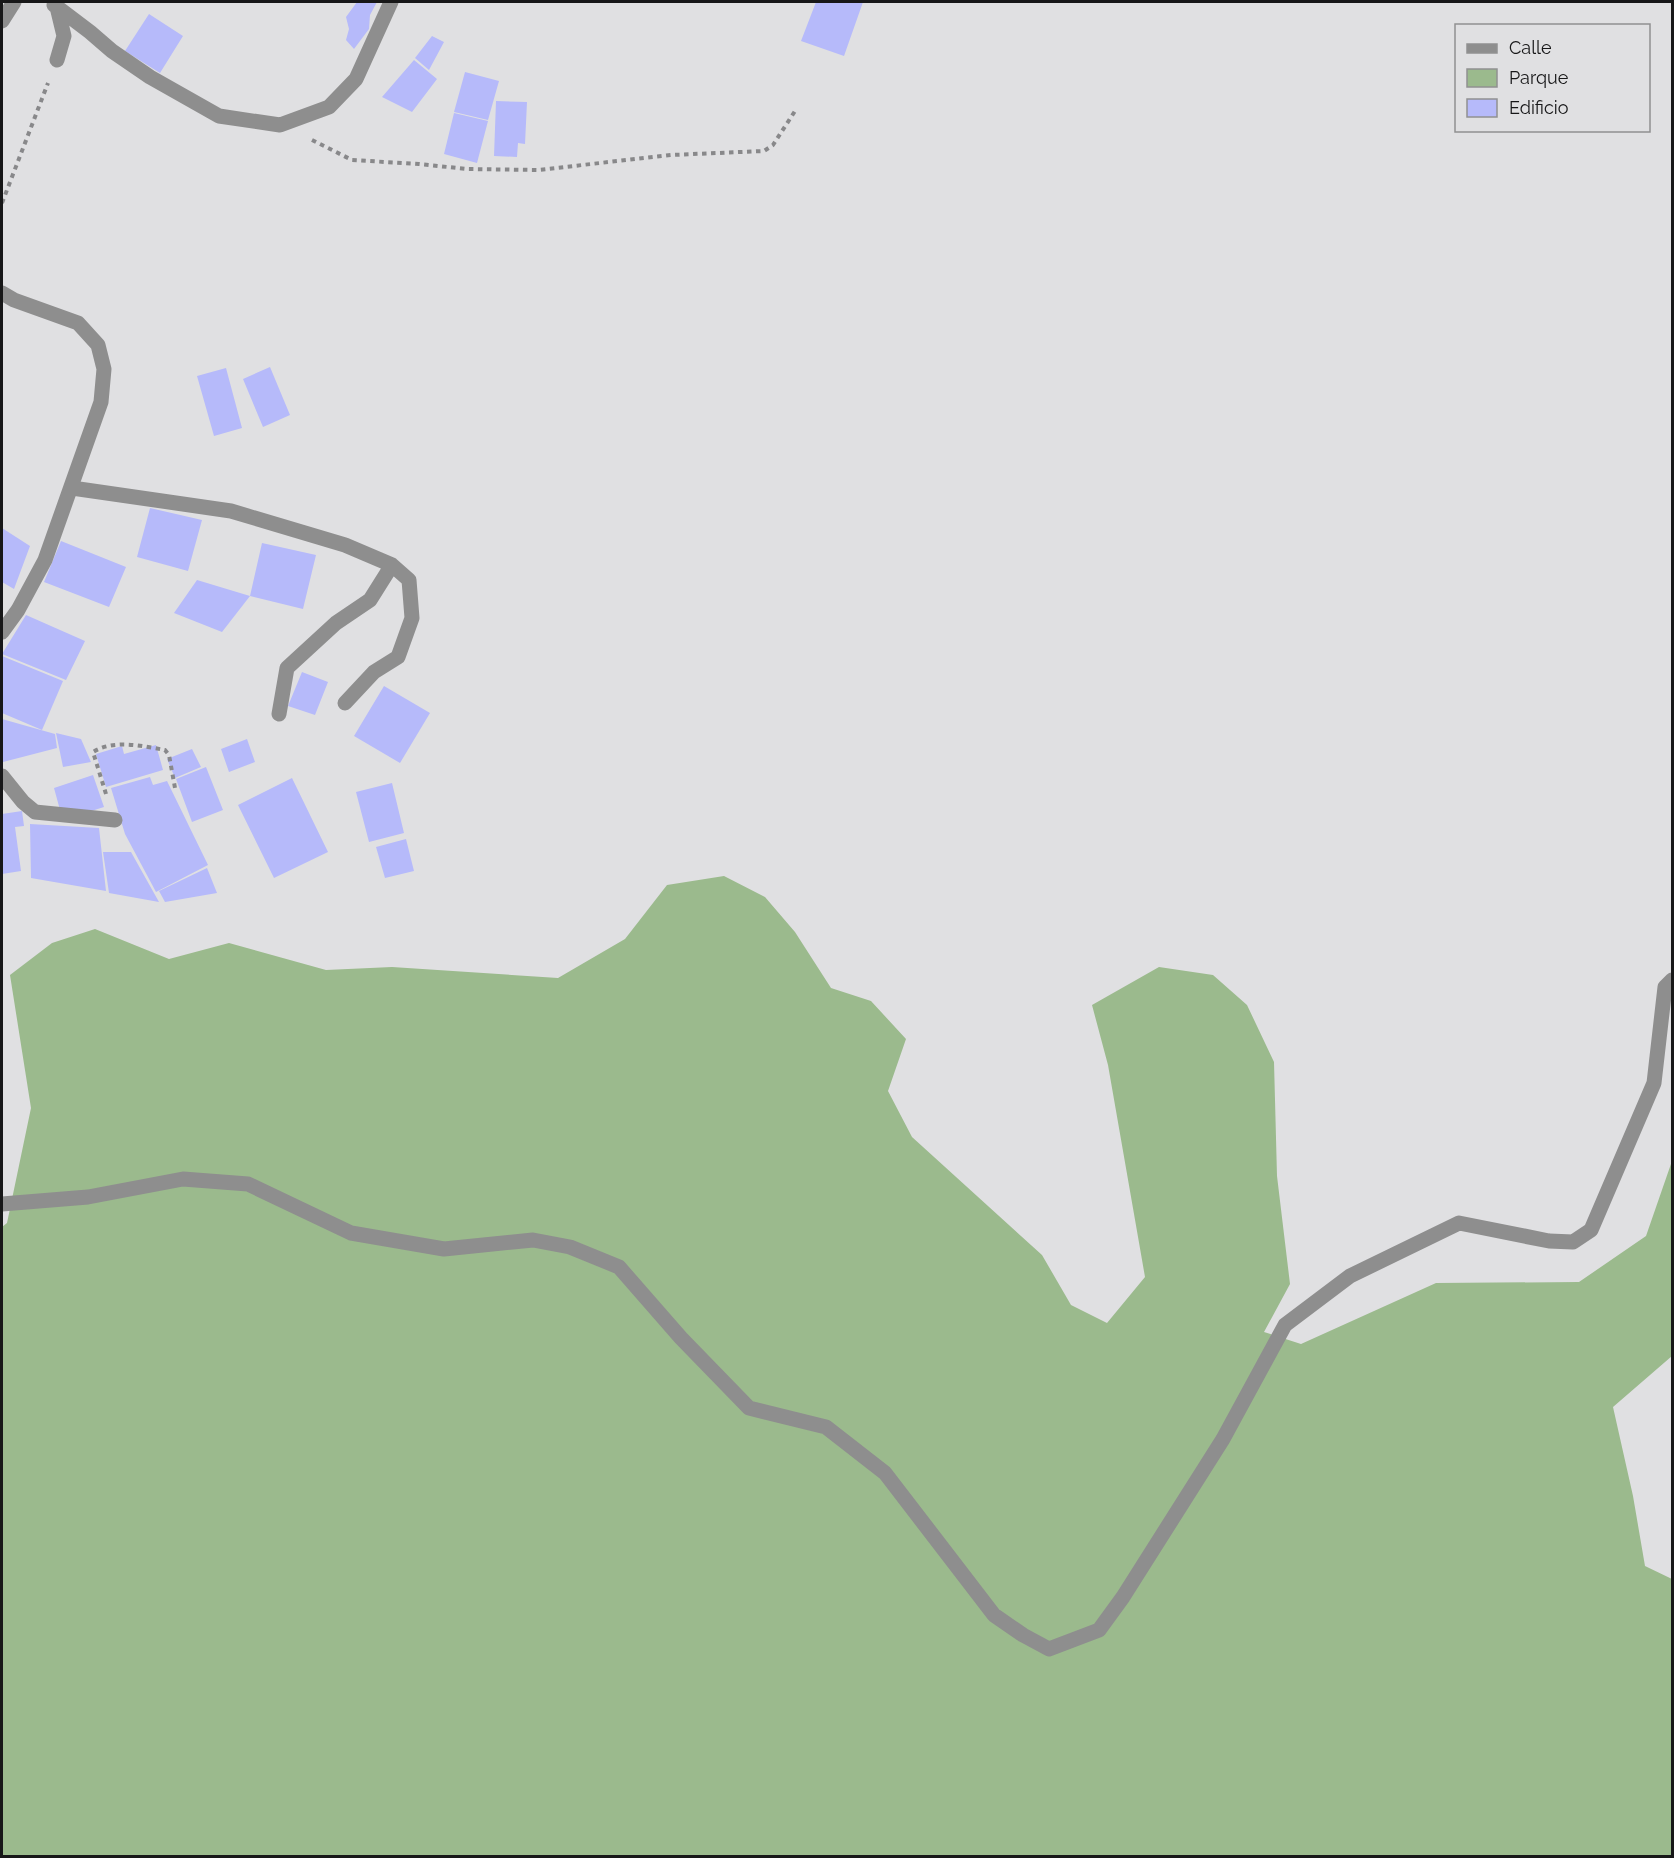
<svg xmlns="http://www.w3.org/2000/svg" width="1674" height="1858" viewBox="0 0 1674 1858" font-family="Raleway,sans-serif">
<style>
.green{fill:#9bba8d}
.building{fill:#b6bafa}
.lines{fill:none;stroke-linecap:round;stroke-linejoin:round}
.path{stroke:#88888a;stroke-width:4;stroke-dasharray:4.5 4.5;stroke-linecap:butt}
.minor{stroke:#8e8e8e;stroke-width:15}
</style>
<rect width="100%" height="100%" fill="#e0e0e2"/>
<path class="green" d="M 724,876 L 765,897 L 795,932 L 831,988 L 871,1001 L 906,1039 L 888,1091 L 912,1137 L 1042,1255 L 1071,1305 L 1107,1323 L 1145,1277 L 1108,1065 L 1092,1005 L 1159,967 L 1213,975 L 1247,1005 L 1274,1062 L 1277,1176 L 1290,1284 L 1264,1332 L 1301,1344 L 1436,1283 L 1579,1282 L 1646,1236 L 1672,1161 L 1672,1356 L 1613,1407 L 1633,1496 L 1645,1566 L 1672,1579 L 1672,1856 L 2,1856 L 2,1227 L 7,1223 L 31,1108 L 10,975 L 52,943 L 95,929 L 169,959 L 229,943 L 326,970 L 392,967 L 558,978 L 625,939 L 667,885 Z"/>
<path class="building" d="M 357,2 L 377,2 L 370,15 L 369,29 L 354,49 L 346,40 L 349,29 L 346,17 Z
M 816,2 L 863,2 L 844,56 L 801,41 Z
M 149,14 L 183,36 L 160,73 L 125,51 Z
M 432,36 L 444,42 L 429,70 L 415,58 Z
M 414,60 L 437,79 L 412,112 L 382,97 Z
M 465,72 L 499,81 L 488,120 L 454,112 Z
M 496,101 L 527,102 L 525,144 L 518,143 L 517,157 L 494,156 Z
M 454,113 L 488,121 L 477,163 L 444,154 Z
M 270,367 L 290,415 L 263,427 L 243,379 Z
M 226,368 L 242,428 L 214,436 L 197,376 Z
M 150,508 L 202,520 L 188,571 L 137,557 Z
M 2,528 L 30,546 L 14,589 L 2,582 Z
M 61,541 L 126,567 L 109,607 L 44,582 Z
M 262,543 L 316,555 L 303,609 L 250,596 Z
M 197,580 L 250,596 L 222,632 L 174,613 Z
M 26,615 L 85,641 L 66,680 L 2,654 Z
M 2,656 L 63,681 L 42,730 L 2,713 Z
M 302,672 L 328,682 L 315,715 L 288,706 Z
M 384,686 L 430,713 L 400,763 L 354,736 Z
M 2,719 L 55,734 L 57,748 L 3,762 Z
M 56,733 L 81,739 L 91,762 L 63,767 Z
M 247,739 L 255,762 L 229,772 L 221,749 Z
M 156,745 L 163,770 L 106,787 L 96,754 L 122,746 L 124,754 Z
M 192,749 L 201,767 L 175,778 L 167,759 Z
M 206,767 L 223,810 L 192,822 L 176,779 Z
M 93,775 L 104,807 L 85,813 L 60,810 L 54,788 Z
M 150,777 L 153,785 L 167,781 L 208,865 L 156,892 L 125,834 L 111,788 Z
M 292,778 L 328,852 L 274,878 L 238,805 Z
M 392,783 L 404,833 L 369,842 L 356,792 Z
M 22,811 L 24,826 L 15,827 L 21,871 L 2,874 L 2,814 Z
M 30,824 L 99,828 L 106,891 L 31,878 Z
M 406,839 L 414,871 L 385,878 L 376,847 Z
M 103,852 L 131,852 L 159,902 L 109,893 Z
M 207,868 L 217,893 L 165,902 L 159,891 Z"/>
<g class="lines">
<path class="path" d="M 312,140 L 352,160 L 419,164 L 467,169 L 538,170 L 671,155 L 764,151 L 773,145 L 795,111
M 2,203 L 48,83
M 106,794 L 93,752 C 114,739 143,746 165,750 L 169,755 L 175,788"/>
<path class="minor" d="M 54,5 L 57,7 L 64,36 L 57,60
M 57,7 L 90,32 L 112,51 L 150,77 L 219,116 L 280,125 L 329,107 L 356,79 L 391,2
M 2,21 L 14,2
M 2,293 L 14,300 L 78,323 L 98,345 L 104,369 L 101,402 L 45,560 L 18,610 L 2,632
M 72,488 L 231,511 L 345,545 L 392,565 L 409,580 L 412,618 L 398,657 L 374,672 L 345,703
M 279,714 L 287,668 L 336,623 L 370,600 L 392,565
M 2,776 L 23,802 L 35,812 L 115,820
M 2,1204 L 88,1197 L 183,1179 L 248,1184 L 351,1233 L 444,1249 L 533,1240 L 570,1247 L 619,1267 L 681,1338 L 749,1408 L 826,1427 L 885,1473 L 994,1615 L 1023,1635 L 1049,1649 L 1099,1630 L 1123,1597 L 1223,1439 L 1285,1325 L 1350,1276 L 1459,1223 L 1549,1241 L 1573,1242 L 1591,1230 L 1654,1083 L 1665,987 L 1672,980"/>
</g>
<rect width="1674" height="1858" fill="none" stroke="#171718" stroke-width="6"/>
<rect x="1455" y="24" width="195" height="108" fill="#e0e0e2" stroke="#909091" stroke-width="1.5"/>
<rect x="1467" y="44" width="30" height="9" fill="#8e8e8e" stroke="#909091" stroke-width="1.5"/>
<text x="1509" y="54" font-size="18" fill="#171718">Calle</text>
<rect x="1467" y="69" width="30" height="18" fill="#9bba8d" stroke="#909091" stroke-width="1.5"/>
<text x="1509" y="84" font-size="18" fill="#171718">Parque</text>
<rect x="1467" y="99" width="30" height="18" fill="#b6bafa" stroke="#909091" stroke-width="1.5"/>
<text x="1509" y="114" font-size="18" fill="#171718">Edificio</text>
</svg>
